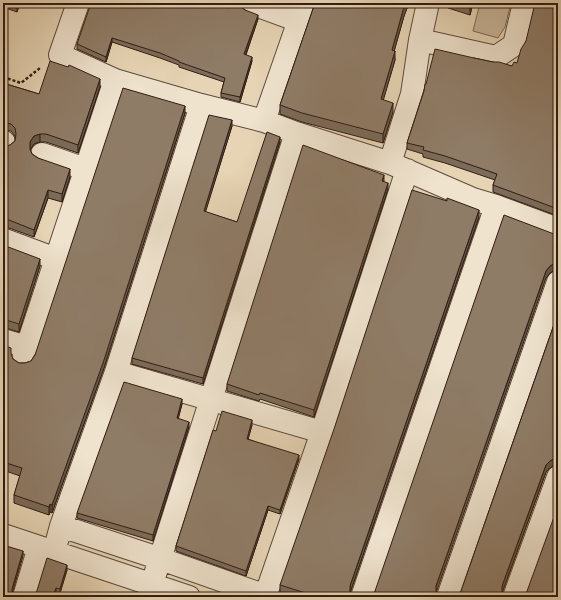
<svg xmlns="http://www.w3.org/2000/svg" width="561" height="600" viewBox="0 0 561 600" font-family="'IM FELL English',serif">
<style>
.green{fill:#c7b599;stroke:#7c6856}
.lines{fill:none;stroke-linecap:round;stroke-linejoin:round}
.minor-casing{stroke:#5e4a3c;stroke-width:24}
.path{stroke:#311c14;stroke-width:2.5;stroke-dasharray:3 2;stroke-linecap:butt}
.minor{stroke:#efe3ce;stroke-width:22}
.wall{fill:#7b6b59;stroke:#311c14}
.shaded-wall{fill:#645748;stroke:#311c14}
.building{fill:#8f7c67;stroke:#311c14}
</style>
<rect width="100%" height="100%" fill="#e6d4b4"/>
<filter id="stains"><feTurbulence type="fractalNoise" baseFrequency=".005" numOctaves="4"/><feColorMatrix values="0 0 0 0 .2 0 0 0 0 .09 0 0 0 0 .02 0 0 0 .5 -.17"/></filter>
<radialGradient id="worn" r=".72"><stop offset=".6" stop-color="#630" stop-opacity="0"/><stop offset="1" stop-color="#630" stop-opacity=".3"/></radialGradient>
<path class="green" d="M 480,3 L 511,3 L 505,27 L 498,38 L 473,31 Z"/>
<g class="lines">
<g class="minor-casing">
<path id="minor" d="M 78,3 L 60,55 L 115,80 L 201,105 L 264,121 L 296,133 L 390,163 L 473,199 L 496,206 L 558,229
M 250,3 L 299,21
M 420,40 L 496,57 L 514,45 L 524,3
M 264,121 L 305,3
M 3,142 L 4,142
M 42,154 L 85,169
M 390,163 L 412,94 L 420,40 L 428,3
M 5,240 L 56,259
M 3,340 L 27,347
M 23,359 L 115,80
M 116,372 L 322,432
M 61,526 L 161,559 L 269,597
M 3,535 L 189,597
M 54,552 L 61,526 L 116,372 L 201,105
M 152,584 L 296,133
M 24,597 L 39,547
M 265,597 L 322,432 L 407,170
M 362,597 L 496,206
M 448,597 L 558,282
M 514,597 L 558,477"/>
</g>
<path class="path" d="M 3,77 L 21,83 L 40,68"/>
<use href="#minor" class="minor"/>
</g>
<path class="wall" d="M 3,3 L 20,3 L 17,12 L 3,7 Z
M 315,3 L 409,3 L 404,16 L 394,51 L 395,60 L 383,100 L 393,112 L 383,143 L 302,122 L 280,114 L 280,105 Z
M 448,3 L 473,3 L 470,15 L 448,8 Z
M 558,3 L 558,216 L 493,192 L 493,185 L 495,180 L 445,163 L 423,157 L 423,154 L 407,149 L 407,143 L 426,84 L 474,58 L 512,66 L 517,63 L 526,41 Z
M 241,7 L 258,19 L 246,55 L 252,61 L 240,102 L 221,97 L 221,93 L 224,82 L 179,67 L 179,65 L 160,58 L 112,42 L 106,62 L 77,49 L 77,44 L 229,8 Z
M 3,83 L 39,94 L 100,87 L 78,153 L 46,142 L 40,142 L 34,144 L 30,150 L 32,154 L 38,158 L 70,177 L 62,202 L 48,198 L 34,237 L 9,228 L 3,228 L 3,187 L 5,181 L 3,180 L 3,146 L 4,147 L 10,145 L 15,141 L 15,136 L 11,131 L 3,130 Z
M 185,113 L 104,368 L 52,513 L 50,512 L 49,515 L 14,503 L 14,495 L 20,476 L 3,470 L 3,345 L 11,354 L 13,359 L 19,363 L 25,363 L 31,361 Z
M 232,126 L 205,212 L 237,222 L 280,142 L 203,384 L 132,364 L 132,358 Z
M 384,182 L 388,189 L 314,417 L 260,399 L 259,401 L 227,391 L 227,384 Z
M 479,217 L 350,593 L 352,597 L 296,597 L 280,592 L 280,585 Z
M 554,234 L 558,234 L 558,270 L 555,270 L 550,273 L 546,278 L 374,594 Z
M 3,245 L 40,266 L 19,332 L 6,328 L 3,328 Z
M 558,313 L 558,465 L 555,465 L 550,468 L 546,472 L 502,593 L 460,594 Z
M 182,404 L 178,418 L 189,427 L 153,541 L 77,518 L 77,513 Z
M 252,425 L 248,439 L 299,459 L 280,514 L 268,510 L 246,576 L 176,551 L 176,546 L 216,431 Z
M 67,570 L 60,593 L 56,592 L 55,597 L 35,597 Z"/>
<path class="shaded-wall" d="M 17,3 L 20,3 L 17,12 Z
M 405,3 L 409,3 L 404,16 L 392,59 L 392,50 Z
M 471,3 L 473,3 L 470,15 L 470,8 Z
M 258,15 L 258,19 L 244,59 L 244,54 Z
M 112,38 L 112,42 L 106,62 L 106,57 Z
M 395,51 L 395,60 L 381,108 L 381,99 Z
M 252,57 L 252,61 L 240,102 L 240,97 Z
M 100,79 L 100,87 L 78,153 L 78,145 Z
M 393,103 L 393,112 L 383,143 L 383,134 Z
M 185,106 L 185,113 L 104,368 L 52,513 L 52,505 Z
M 232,120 L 232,126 L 204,217 L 204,211 Z
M 40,134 L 40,142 L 34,144 L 30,150 L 30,142 L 34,136 Z
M 280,137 L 280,142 L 203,384 L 203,378 Z
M 70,169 L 70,177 L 62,202 L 62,194 Z
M 384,175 L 384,181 L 382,187 L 382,181 Z
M 388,183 L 388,189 L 314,417 L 314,410 Z
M 48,190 L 48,198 L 34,237 L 34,230 Z
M 479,210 L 479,217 L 350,593 L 350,597 L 350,586 Z
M 40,259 L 40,266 L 19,332 L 19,324 Z
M 555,263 L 555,270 L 550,273 L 546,278 L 436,593 L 436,597 L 436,586 L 546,271 L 550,266 Z
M 182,399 L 182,404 L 177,424 L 177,418 Z
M 252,420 L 252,425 L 247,443 L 247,439 Z
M 189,422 L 189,427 L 153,541 L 153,535 Z
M 299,455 L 299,459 L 280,514 L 280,510 Z
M 555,458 L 555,465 L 550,468 L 546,472 L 502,593 L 502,597 L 502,586 L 546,465 L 550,461 Z
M 50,504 L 50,512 L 49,515 L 49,507 Z
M 268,506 L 268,510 L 246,576 L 246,571 Z
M 23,551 L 23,556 L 12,594 L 12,589 Z
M 67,565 L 67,570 L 60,593 L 60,589 Z
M 56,588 L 56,592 L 55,597 L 53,597 Z"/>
<path class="building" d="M 91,3 L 216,3 L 229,8 L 231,3 L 239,3 L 241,7 L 245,10 L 258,15 L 244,54 L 252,57 L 240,97 L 221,93 L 225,78 L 179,62 L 179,61 L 160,53 L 112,38 L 106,57 L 77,44 Z
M 315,3 L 405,3 L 392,50 L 395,51 L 381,99 L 393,103 L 383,134 L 302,113 L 280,105 Z
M 453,3 L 471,3 L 470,8 Z
M 535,3 L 558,3 L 558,209 L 493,185 L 497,174 L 445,156 L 423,150 L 424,147 L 407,143 L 424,91 L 425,84 L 426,84 L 435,49 L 474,58 L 493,62 L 499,62 L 512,66 L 514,62 L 517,63 L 521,49 L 526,41 Z
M 50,61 L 68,67 L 69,65 L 100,79 L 78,145 L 46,134 L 40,134 L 34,136 L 30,142 L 30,149 L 32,154 L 38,158 L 70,169 L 62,194 L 48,190 L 34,230 L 9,220 L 3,220 L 3,187 L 8,174 L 3,172 L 3,146 L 4,147 L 10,145 L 15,141 L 16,134 L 15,128 L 11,124 L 3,122 L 3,83 L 39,94 Z
M 123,88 L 185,106 L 104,360 L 52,505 L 50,504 L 49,507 L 14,495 L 22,468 L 3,462 L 3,345 L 11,348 L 11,353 L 13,359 L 19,363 L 25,363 L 31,361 L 35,355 Z
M 209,115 L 232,120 L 204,211 L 237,222 L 267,132 L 280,137 L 203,378 L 132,358 Z
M 303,145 L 384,175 L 382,181 L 388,183 L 314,410 L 260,393 L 259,395 L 227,384 Z
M 412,190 L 447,201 L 447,198 L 479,210 L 350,586 L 350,592 L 352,597 L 314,597 L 312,596 L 312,595 L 280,585 L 334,429 Z
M 504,215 L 554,234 L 558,234 L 558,263 L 555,263 L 550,266 L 546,271 L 436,586 L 436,592 L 438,597 L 372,597 L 374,594 Z
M 3,245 L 40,259 L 19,324 L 6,320 L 3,320 Z
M 558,313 L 558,458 L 555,458 L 550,461 L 546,465 L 502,586 L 502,592 L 504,597 L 458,597 L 460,594 Z
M 124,382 L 182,399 L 177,418 L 189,422 L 153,535 L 77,513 Z
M 222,411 L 252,420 L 247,439 L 299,455 L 280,510 L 268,506 L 246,571 L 176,546 L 213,430 L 216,431 Z
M 558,506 L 558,597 L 524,597 L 526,594 Z
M 3,545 L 23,551 L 12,589 L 12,596 L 13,597 L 3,597 Z
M 47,558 L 67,565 L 60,589 L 56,588 L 53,597 L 35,597 Z"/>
<rect width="561" height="600" fill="none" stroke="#e6d4b4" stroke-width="16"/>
<rect x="4" y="4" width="553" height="592" fill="none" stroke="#311c14" stroke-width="2"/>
<rect x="8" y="8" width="545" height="584" fill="none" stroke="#311c14"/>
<rect width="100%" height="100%" filter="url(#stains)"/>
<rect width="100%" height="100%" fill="url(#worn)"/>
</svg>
